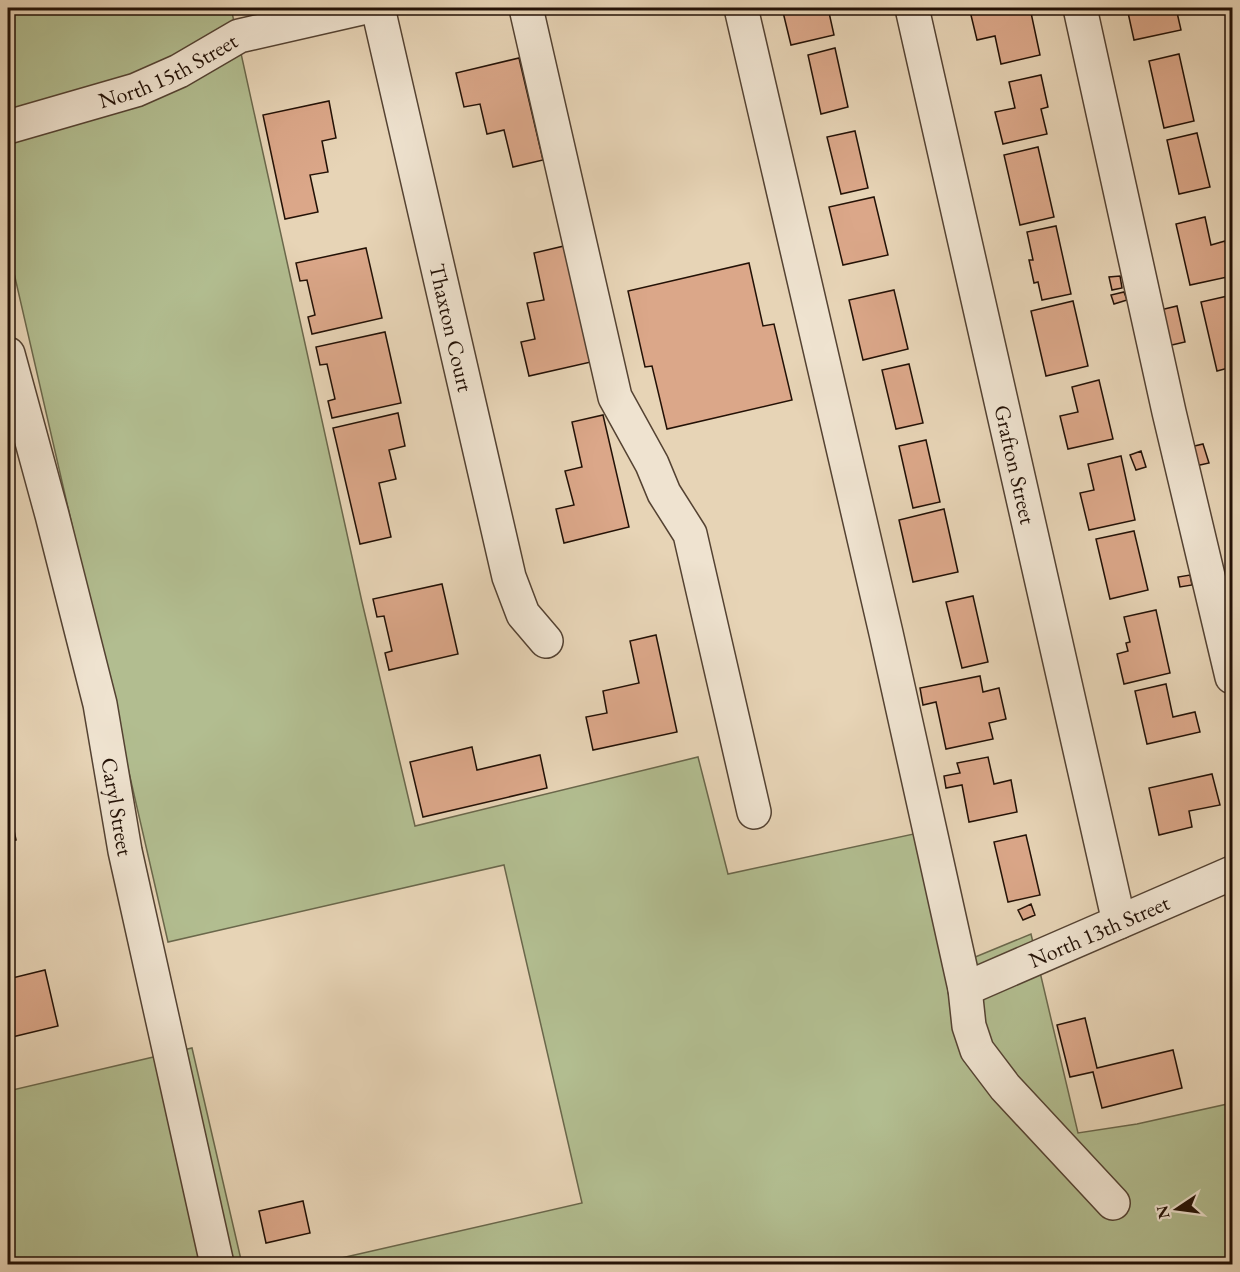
<svg xmlns="http://www.w3.org/2000/svg" width="1240" height="1272" viewBox="0 0 1240 1272" font-family="'EB Garamond',serif">
<style>
.green{fill:#b2bd90;stroke:#6a674b;stroke-width:1.5}
.building{fill:#dba789;stroke:#231106;stroke-width:1.5}
.lines{fill:none;stroke-linecap:round;stroke-linejoin:round}
.minor-casing{stroke:#544232;stroke-width:36}
.minor{stroke:#efe3d0;stroke-width:33}
.labels{text-anchor:middle;dominant-baseline:central;stroke-width:5;stroke-linejoin:round;paint-order:stroke}
.street-label{font-size:22px;fill:#231106;stroke:#efe3d0}
</style>
<rect width="100%" height="100%" fill="#e7d4b6"/>
<filter id="stains"><feTurbulence type="fractalNoise" baseFrequency=".00333" numOctaves="4"/><feColorMatrix values="0 0 0 0 .2 0 0 0 0 .09 0 0 0 0 .02 0 0 0 .5 -.17"/></filter>
<radialGradient id="worn" r=".72"><stop offset=".6" stop-color="#630" stop-opacity="0"/><stop offset="1" stop-color="#630" stop-opacity=".3"/></radialGradient>
<path class="green" d="M 8,8 L 231,8 L 362,602 L 415,826 L 698,757 L 728,874 L 918,833 L 968,960 L 1031,934 L 1078,1133 L 1137,1124 L 1232,1103 L 1232,1264 L 315,1264 L 582,1203 L 504,865 L 168,942 L 8,247 Z
M 192,1048 L 242,1264 L 8,1264 L 8,1091 Z"/>
<path class="building" d="M 782,8 L 828,8 L 834,35 L 791,45 Z
M 984,8 L 1030,8 L 1040,55 L 1001,64 L 995,36 L 977,40 L 970,11 Z
M 1127,8 L 1176,8 L 1181,30 L 1134,40 Z
M 835,48 L 848,107 L 821,114 L 808,55 Z
M 1179,54 L 1194,121 L 1164,128 L 1149,61 Z
M 519,58 L 543,160 L 513,167 L 504,130 L 487,134 L 480,104 L 464,107 L 456,73 Z
M 1041,75 L 1048,107 L 1041,109 L 1047,134 L 1003,144 L 995,112 L 1015,108 L 1009,82 Z
M 329,101 L 336,138 L 322,141 L 328,172 L 310,175 L 318,212 L 285,219 L 263,115 Z
M 855,131 L 868,188 L 841,194 L 827,137 Z
M 1197,133 L 1210,187 L 1179,194 L 1167,140 Z
M 1038,147 L 1054,217 L 1020,225 L 1004,155 Z
M 874,197 L 888,255 L 843,265 L 829,207 Z
M 1205,217 L 1211,245 L 1225,241 L 1232,276 L 1190,285 L 1176,224 Z
M 1056,226 L 1071,294 L 1042,300 L 1038,282 L 1034,283 L 1029,260 L 1033,260 L 1027,232 Z
M 564,246 L 591,362 L 529,376 L 521,342 L 535,339 L 527,303 L 544,300 L 534,253 Z
M 366,248 L 382,318 L 312,334 L 308,317 L 315,315 L 307,280 L 300,281 L 296,263 Z
M 749,263 L 763,326 L 774,324 L 792,400 L 667,429 L 652,366 L 645,367 L 628,291 Z
M 1120,276 L 1122,288 L 1112,290 L 1109,277 Z
M 894,290 L 908,349 L 863,360 L 849,300 Z
M 1124,292 L 1127,300 L 1114,304 L 1111,295 Z
M 1232,295 L 1232,367 L 1217,371 L 1201,302 Z
M 1073,301 L 1088,366 L 1046,376 L 1031,311 Z
M 1177,306 L 1185,342 L 1163,347 L 1156,311 Z
M 385,332 L 401,403 L 332,418 L 328,401 L 335,399 L 327,364 L 320,365 L 316,347 Z
M 909,364 L 923,423 L 896,429 L 882,370 Z
M 1099,380 L 1113,439 L 1068,449 L 1060,416 L 1078,412 L 1072,387 Z
M 398,413 L 405,446 L 389,450 L 396,479 L 379,483 L 391,537 L 360,544 L 333,428 Z
M 603,415 L 629,527 L 564,543 L 556,509 L 574,505 L 565,471 L 582,467 L 572,422 Z
M 926,440 L 940,502 L 913,508 L 899,446 Z
M 1203,444 L 1209,463 L 1191,467 L 1186,448 Z
M 1141,451 L 1146,467 L 1136,470 L 1130,455 Z
M 1121,456 L 1135,520 L 1089,530 L 1080,493 L 1094,490 L 1088,464 Z
M 944,509 L 958,572 L 913,582 L 899,520 Z
M 1134,531 L 1148,590 L 1110,599 L 1096,539 Z
M 1190,575 L 1192,585 L 1180,587 L 1178,577 Z
M 442,584 L 458,654 L 389,670 L 385,653 L 392,651 L 384,616 L 377,617 L 373,599 Z
M 973,596 L 988,662 L 962,668 L 946,602 Z
M 1156,610 L 1170,673 L 1124,684 L 1117,654 L 1128,651 L 1126,643 L 1130,642 L 1124,617 Z
M 656,635 L 677,732 L 593,750 L 586,717 L 607,713 L 603,691 L 639,683 L 630,641 Z
M 980,676 L 983,692 L 999,688 L 1006,719 L 989,723 L 993,739 L 946,749 L 936,702 L 923,705 L 920,688 Z
M 1166,684 L 1173,717 L 1195,712 L 1200,732 L 1147,744 L 1135,691 Z
M 472,747 L 477,770 L 540,755 L 547,788 L 423,817 L 410,762 Z
M 988,757 L 994,784 L 1011,780 L 1017,812 L 969,822 L 962,785 L 946,788 L 944,776 L 960,773 L 957,763 Z
M 1212,774 L 1220,805 L 1189,811 L 1192,827 L 1159,835 L 1149,788 Z
M 8,802 L 16,840 L 8,842 Z
M 1026,835 L 1040,895 L 1008,902 L 994,842 Z
M 1031,904 L 1035,915 L 1023,920 L 1018,910 Z
M 45,970 L 58,1026 L 8,1038 L 8,979 Z
M 1085,1018 L 1097,1068 L 1173,1050 L 1182,1088 L 1102,1108 L 1093,1072 L 1070,1077 L 1057,1025 Z
M 303,1201 L 310,1233 L 266,1243 L 259,1211 Z"/>
<g class="lines">
<g class="minor-casing">
<g id="minor">
<path id="s1" d="M 378,8 L 509,577 L 523,614 L 546,641"/>
<path d="M 526,8 L 615,397 L 652,464 L 664,493 L 690,534 L 754,812"/>
<path d="M 741,8 L 886,633 L 965,989 L 969,1026 L 977,1050 L 1005,1087 L 1113,1203"/>
<path id="s2" d="M 912,8 L 1119,922"/>
<path d="M 1080,8 L 1169,412 L 1232,677"/>
<path id="s3" d="M 8,127 L 136,90 L 179,71 L 239,36 L 362,8"/>
<path id="s4" d="M 8,354 L 52,515 L 100,704 L 125,851 L 217,1264"/>
<path id="s5" d="M 965,989 L 1232,873"/>
</g>
</g>
<use href="#minor" class="minor"/>
</g>
<g class="labels">
<g class="street-label">
<text stroke="none"><textPath href="#s3" startOffset="170">North 15th Street</textPath></text>
<text stroke="none"><textPath href="#s1" startOffset="328">Thaxton Court</textPath></text>
<text stroke="none"><textPath href="#s2" startOffset="468">Grafton Street</textPath></text>
<text stroke="none"><textPath href="#s4" startOffset="466">Caryl Street</textPath></text>
<text stroke="none"><textPath href="#s5" startOffset="146">North 13th Street</textPath></text>
</g>
</g>
<rect width="1240" height="1272" fill="none" stroke="#e7d4b6" stroke-width="30"/>
<rect x="9" y="9" width="1222" height="1254" fill="none" stroke="#231106" stroke-width="3"/>
<rect x="15" y="15" width="1210" height="1242" fill="none" stroke="#231106" stroke-width="1.5"/>
<g transform="translate(1177 1209) rotate(257)" stroke="#efe3d0" stroke-width="4.5" paint-order="stroke">
<path d="M0-4.5L10 22L0 15L-10 22Z" fill="#231106"/>
<text y="-9" font-size="16" font-weight="bold" text-anchor="middle" fill="#231106">N</text>
</g>
<rect width="100%" height="100%" filter="url(#stains)"/>
<rect width="100%" height="100%" fill="url(#worn)"/>
</svg>
